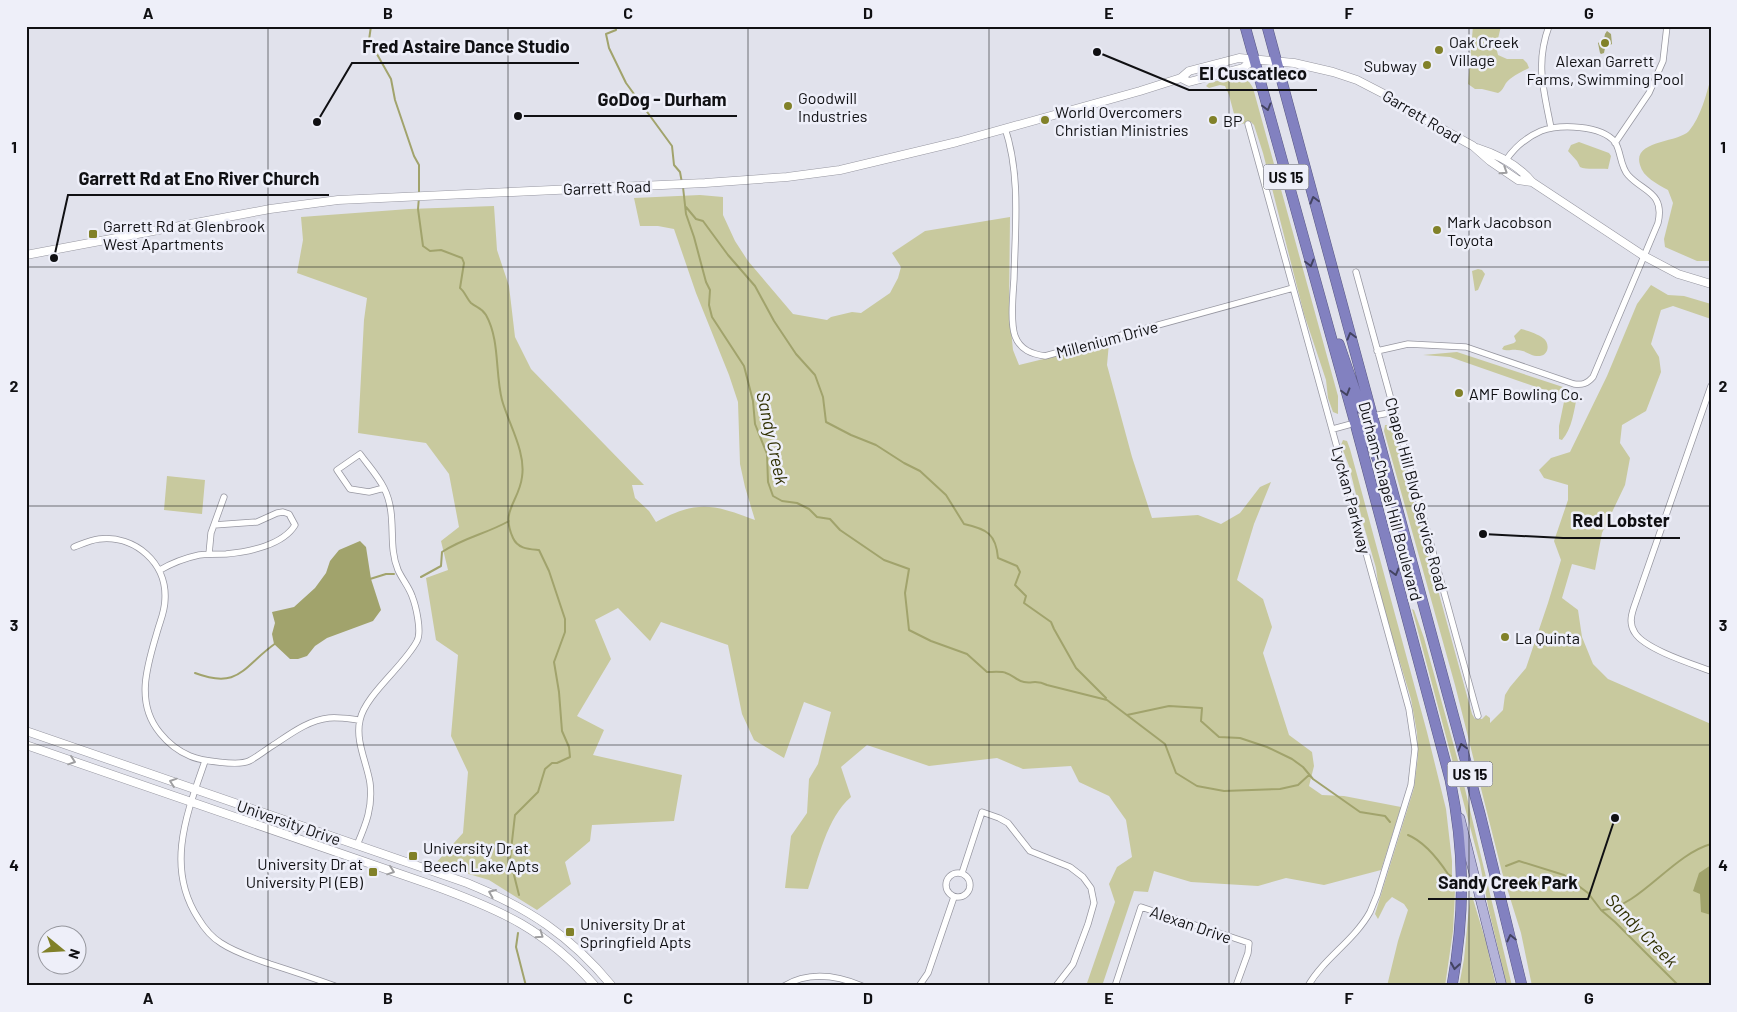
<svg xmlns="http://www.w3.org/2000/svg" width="1737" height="1012" viewBox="0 0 1737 1012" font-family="Barlow,sans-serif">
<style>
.green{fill:#c8c99e}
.water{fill:#a1a36c}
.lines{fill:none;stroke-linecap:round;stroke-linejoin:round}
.stream{stroke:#a1a36c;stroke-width:2}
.street-casing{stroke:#9797a1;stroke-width:7}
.secondary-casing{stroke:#9797a1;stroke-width:9}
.primary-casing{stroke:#5a5983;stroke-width:10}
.highway-casing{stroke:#5a5983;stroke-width:11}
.street{stroke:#fff;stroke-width:5.5}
.secondary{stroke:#fff;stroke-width:8}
.primary{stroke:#b4b3d9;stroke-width:9}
.highway{stroke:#8281c0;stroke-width:10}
.oneway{stroke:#434361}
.oneway2{stroke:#9f9fa1}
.grid{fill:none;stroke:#101013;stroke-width:1;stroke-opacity:0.55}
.poi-dot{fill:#818129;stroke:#eeeff9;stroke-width:2}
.labels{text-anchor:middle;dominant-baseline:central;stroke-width:5;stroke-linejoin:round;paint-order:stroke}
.shield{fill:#eeeff9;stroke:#535358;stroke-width:1}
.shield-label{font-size:15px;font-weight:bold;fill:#101013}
.poi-label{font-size:16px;fill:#101013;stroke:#eeeff9;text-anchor:start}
.street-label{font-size:16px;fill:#101013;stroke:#eeeff9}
.water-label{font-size:18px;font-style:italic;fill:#303002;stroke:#eeeff9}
.leader{fill:none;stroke:#101013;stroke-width:2}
.callout-dot{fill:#101013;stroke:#eeeff9;stroke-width:2}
.callout-label{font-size:18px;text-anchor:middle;font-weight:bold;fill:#101013;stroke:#eeeff9;stroke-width:5;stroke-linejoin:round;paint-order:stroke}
.neatline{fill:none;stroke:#101013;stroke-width:2}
.grid-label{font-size:16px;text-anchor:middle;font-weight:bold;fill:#101013}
</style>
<rect width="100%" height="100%" fill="#e1e2ec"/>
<path class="green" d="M 1473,26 L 1501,26 L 1496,47 L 1498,55 L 1507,59 L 1523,59 L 1527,63 L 1529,68 C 1521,72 1512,76 1506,83 C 1503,88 1503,90 1498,93 L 1482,89 L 1475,89 L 1468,84 Z
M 1232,77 C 1243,77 1248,78 1253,88 L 1338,396 L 1338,414 L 1333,412 L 1328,398 L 1326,380 L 1304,314 L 1263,153 L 1254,125 L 1251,122 L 1237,125 L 1229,95 L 1225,86 L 1220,85 L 1209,88 L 1206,86 L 1209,83 Z
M 1711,77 L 1711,261 L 1697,261 L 1665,247 L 1664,239 L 1673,203 L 1668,190 C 1657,184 1643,177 1640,165 C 1632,140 1678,143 1689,131 C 1701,116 1706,96 1711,77 Z
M 1579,142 L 1609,153 L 1611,156 L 1608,169 C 1600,168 1586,170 1580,167 L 1577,161 L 1568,151 L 1571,145 Z
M 700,195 L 723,197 L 723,215 L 735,241 L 748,261 L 793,314 L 827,320 L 831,317 L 852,312 L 861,313 L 890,293 L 898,278 L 901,267 L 892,253 L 925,231 L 1010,217 L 1009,309 L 1013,350 L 1019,365 L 1109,343 L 1107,365 L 1132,457 L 1152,518 L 1198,515 L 1221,524 L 1240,513 L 1260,487 L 1271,482 L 1254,524 L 1237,580 L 1263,599 L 1272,627 L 1263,653 L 1289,735 L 1312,752 L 1314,766 L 1309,786 L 1322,795 L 1344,796 L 1401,807 L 1381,870 L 1324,885 L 1286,878 L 1258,886 L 1191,882 L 1154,871 L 1148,892 L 1134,891 L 1102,986 L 1086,986 L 1115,902 L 1109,884 L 1117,867 L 1132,857 L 1126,820 L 1109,796 L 1079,782 L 1071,766 L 1023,769 L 997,758 L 929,766 L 867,745 L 841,767 L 851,797 C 827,817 818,860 808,889 L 785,888 L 791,836 L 807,813 L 809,779 L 818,764 L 831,712 L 804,702 L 784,758 L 754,740 L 742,714 L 728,645 L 661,622 L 650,641 L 618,608 L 595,620 L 611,659 L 577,716 L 604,730 L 593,755 L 682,775 L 674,821 L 592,825 L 590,841 L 565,862 L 571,884 L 537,910 L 489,880 L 435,864 L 463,833 L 468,772 L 451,736 L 458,655 L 436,640 L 426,578 L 448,570 L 441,541 L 459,527 L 449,474 L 426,443 L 358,433 L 364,320 L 367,298 L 297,273 L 303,240 L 301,217 L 409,209 L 494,206 L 497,250 L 509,286 L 515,337 L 531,369 L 644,485 L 632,485 L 635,498 L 649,511 L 656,522 C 697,500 713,504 755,520 L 745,487 L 740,464 L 738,402 L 729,375 L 696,293 L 674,229 L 658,226 L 640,226 L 634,198 Z
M 1478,269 L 1482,270 L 1485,274 L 1478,290 L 1475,291 L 1472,271 Z
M 1651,285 L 1668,295 L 1684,296 L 1711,304 L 1711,319 L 1673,306 L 1661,310 L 1651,344 L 1659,357 L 1661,372 L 1646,411 L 1622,425 L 1620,443 L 1630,458 L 1625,485 L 1602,533 L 1595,570 L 1572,564 L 1562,598 L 1578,610 L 1582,637 L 1593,664 L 1608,679 L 1711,724 L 1711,986 L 1532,986 L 1521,933 L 1502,872 L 1455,685 L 1384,431 L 1385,425 L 1391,425 L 1394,430 L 1472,714 L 1475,719 L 1482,719 L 1486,715 L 1490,718 L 1490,723 L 1503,710 L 1505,695 L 1510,687 L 1526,668 L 1548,603 L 1561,560 L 1554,541 L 1568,500 L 1568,485 L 1544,478 L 1539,470 L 1551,458 L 1570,452 L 1607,376 L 1637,304 Z
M 1521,329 C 1527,330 1538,334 1543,338 C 1550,343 1549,355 1540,356 C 1531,357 1526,350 1517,350 C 1511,349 1508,352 1502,349 L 1504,346 L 1514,343 L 1516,341 L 1514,336 Z
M 1457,352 L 1566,388 L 1577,396 C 1574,411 1572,429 1562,440 L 1559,439 L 1559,426 L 1565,397 L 1450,357 L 1423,355 Z
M 1343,440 L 1347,441 L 1350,449 L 1427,732 L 1446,809 L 1452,861 L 1452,887 L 1455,891 L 1453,931 L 1445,986 L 1387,986 L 1398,941 L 1408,910 L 1404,904 L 1392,897 L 1386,903 L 1378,919 L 1375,914 L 1414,788 L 1418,756 L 1417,733 L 1411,699 L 1386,616 L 1378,583 L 1376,568 L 1363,523 L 1349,466 L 1341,445 Z
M 167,476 L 205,480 L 202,514 L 164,510 Z
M 1412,609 L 1414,610 L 1424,638 L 1460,768 L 1512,986 L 1507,986 L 1489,911 L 1480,864 Z
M 1470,897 L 1472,897 L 1473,899 L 1486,942 L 1496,986 L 1459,986 L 1464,959 Z"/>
<path class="water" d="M 1607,31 L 1611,34 L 1612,44 L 1605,48 L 1604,53 L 1601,54 L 1600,53 L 1598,43 L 1604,39 L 1605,34 Z
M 360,541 L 366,547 L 371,579 L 381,610 L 373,621 L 327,638 L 315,646 L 307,656 L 298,659 L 290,659 L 274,644 L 272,634 L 275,623 L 272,612 L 294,607 L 315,588 L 326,573 L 330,561 L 339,550 Z
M 1711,865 L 1711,915 L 1701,912 L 1700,894 L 1693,891 L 1699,873 Z"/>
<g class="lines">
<path class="stream" d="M 371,26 L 369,40 L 391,79 L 395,100 L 414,156 L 419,165 L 419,193
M 616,26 L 616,30 L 606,34 L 609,48 L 626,83 L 672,146 L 674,165 L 680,172 L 682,183
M 683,187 L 686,214 L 694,237 L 706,282 L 710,290 L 709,305 L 712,317 L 744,366 L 753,401 L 755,424 L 767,454 L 768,482 L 773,496 L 782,501 L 797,503 L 809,509 L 817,517 L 830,519 L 840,530 L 884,560 L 909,569 L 905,593 L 909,630 L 931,641 L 967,654 L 987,672 C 993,672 1002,671 1006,673 C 1013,675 1017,681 1024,682 C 1033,684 1035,679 1047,685 L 1107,700 L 1165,744 L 1176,773 L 1197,786 L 1224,791 L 1280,789 L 1298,785 L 1309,775
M 419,197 L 418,209 L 423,246 L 430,251 L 441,250 L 462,258 L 464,263 L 460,288 C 465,292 467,299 471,303 C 477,308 481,307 486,315 C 500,340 495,373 502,400 C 509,425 526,452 522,477 C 519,502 500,510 513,538 C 518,549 529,549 539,550 L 549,571 L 565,619 L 565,632 L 554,662 L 559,692 L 562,731 L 569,747 L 570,757 L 557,763 L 552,763 L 545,769 L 538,792 L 515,815 L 510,859 L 519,895
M 686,207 L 696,219 L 703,221 L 728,255 L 755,286 L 774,321 L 796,354 L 815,375 L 823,397 L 826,422 L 851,435 L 876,445 L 904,463 L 920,471 L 946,495 L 964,524 C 987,529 996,534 998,558 L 1017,566 L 1020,572 L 1015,585 L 1026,596 L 1024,603 L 1051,622 L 1054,629 L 1076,668 L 1106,698
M 421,577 L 441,566 L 442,552 C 465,537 486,534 509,521
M 370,579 L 386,574 L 394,574
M 195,673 C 240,690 243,666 276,643
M 1127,715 L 1169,706 L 1202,708 L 1201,721 L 1219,737 L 1240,738 L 1267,747 L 1292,759 L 1303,767 L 1313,779 L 1360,812 L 1385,816 L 1390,822
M 1408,835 C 1425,842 1438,859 1448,874 L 1451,876
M 1506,866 L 1519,861 L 1564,875 L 1588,893 L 1601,910 L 1615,922 L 1679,986
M 1603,910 C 1639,907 1672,855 1711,844
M 518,933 L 516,947 L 526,986"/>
<g class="street-casing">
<path id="street" d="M 1549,26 C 1535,64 1544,91 1551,128
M 1248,124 L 1409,709 L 1415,749 L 1411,785 L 1377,895 L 1370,912 C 1354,941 1324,958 1308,986
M 1005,128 C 1021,176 1015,229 1014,279 C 1013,295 1010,322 1015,336 C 1020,350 1032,354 1045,356 L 1293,288
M 1615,143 L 1649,93 L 1663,61 L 1667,26
M 1356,272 L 1478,716
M 1377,351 L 1408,344 L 1466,347 L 1574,384 C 1582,385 1587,384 1593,377 L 1658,223 C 1665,192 1643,192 1628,175 C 1620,166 1621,151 1615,142 C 1601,125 1560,124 1541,131 C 1527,137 1515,147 1506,160
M 1711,386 L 1634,607 C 1631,616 1629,624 1635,633 C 1645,649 1692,664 1711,671
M 1373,416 L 1394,412
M 1333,429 L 1355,423
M 74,547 C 82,544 90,540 99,539 C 135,535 167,563 165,599 C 165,610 161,619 158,629 C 148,663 134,702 160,733 C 168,743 178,751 190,756 C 201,761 239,766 249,761 C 257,757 264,751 272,746 C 289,735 308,720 329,718 C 339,717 350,719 359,720
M 209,554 L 211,533 L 224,497
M 160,570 C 172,563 185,558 199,555 C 208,554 217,554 226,554 C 249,552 283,545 295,525 L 289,514 L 283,512 L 277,513 L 257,522 L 214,525
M 205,761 C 187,813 165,867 198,918 C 204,928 211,937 221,943 C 236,953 253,958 270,964 C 292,971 313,978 335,986
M 357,845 C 366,824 373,807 370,783 C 367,763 355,741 360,720 C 365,695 404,666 417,641 C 422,632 416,606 412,596 C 409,587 402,579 398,570 C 387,544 398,516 384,488 C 378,476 368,465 360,454 L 337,470 L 350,489 L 369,492 L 384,488
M946 885a12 12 0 1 1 24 0a12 12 0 1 1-24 0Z
M 962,873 L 982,812 L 999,818 L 1008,823 L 1030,851 L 1070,867 L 1083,877 L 1091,888 L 1094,903 L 1088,924 L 1073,964 L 1056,986
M 784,986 C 809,971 836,975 862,986
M 919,986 L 928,973 L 954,897
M 1115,986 L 1141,907 L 1249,943 L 1248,953 L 1236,986"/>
</g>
<g class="secondary-casing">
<path id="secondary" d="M 1181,78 L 1189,82 L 1243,68 L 1254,59
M 1477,148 C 1499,155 1518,165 1532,182 L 1644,256 L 1678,274 L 1711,284
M 26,255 L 270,209 L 338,200 L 705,183 L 787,177 L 840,170 L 957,142 L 1140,91 L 1181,78 L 1189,71 L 1239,58 L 1294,63 L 1333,72 L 1357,80 L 1386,95 L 1408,110 L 1473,146 L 1490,161 L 1518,180 L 1532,182
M 26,731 L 467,883 C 528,908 570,935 612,986
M 26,745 L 432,885 C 501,910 545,929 595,986"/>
</g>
<g class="primary-casing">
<path id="primary" d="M 1460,818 L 1502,986"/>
</g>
<g class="highway-casing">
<path id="highway" d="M 1245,26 L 1355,423 L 1450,779 C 1465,851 1465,914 1452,986
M 1267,26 L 1480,814 L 1522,986
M 1339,344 L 1361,408 L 1367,414 L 1373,416
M 1355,423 L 1359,423 L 1364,426 L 1383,473"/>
</g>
<use href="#street" class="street"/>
<use href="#secondary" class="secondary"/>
<use href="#primary" class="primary"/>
<use href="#highway" class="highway"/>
</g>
<defs><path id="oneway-chevron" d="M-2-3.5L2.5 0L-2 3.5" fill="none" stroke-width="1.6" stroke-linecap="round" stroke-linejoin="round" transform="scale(1.25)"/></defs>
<g class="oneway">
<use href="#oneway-chevron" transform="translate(1267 107) rotate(75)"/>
<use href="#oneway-chevron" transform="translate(1314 200) rotate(-105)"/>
<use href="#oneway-chevron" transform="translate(1310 263) rotate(75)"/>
<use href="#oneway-chevron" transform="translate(1351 336) rotate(-105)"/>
<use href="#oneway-chevron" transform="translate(1346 392) rotate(74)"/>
<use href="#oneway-chevron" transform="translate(1395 572) rotate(75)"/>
<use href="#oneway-chevron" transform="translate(1462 747) rotate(-105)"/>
<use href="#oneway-chevron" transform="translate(1511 938) rotate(-103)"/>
<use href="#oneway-chevron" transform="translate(1455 966) rotate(99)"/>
</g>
<g class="oneway2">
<use href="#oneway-chevron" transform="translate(1504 171) rotate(33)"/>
<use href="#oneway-chevron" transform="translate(72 761) rotate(19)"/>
<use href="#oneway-chevron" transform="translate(173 782) rotate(-161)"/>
<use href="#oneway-chevron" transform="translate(391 871) rotate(19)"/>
<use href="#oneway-chevron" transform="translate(492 893) rotate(-157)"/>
<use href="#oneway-chevron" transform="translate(540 935) rotate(35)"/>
</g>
<path class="grid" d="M 268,26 L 268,986M 508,26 L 508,986M 748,26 L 748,986M 989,26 L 989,986M 1229,26 L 1229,986M 1469,26 L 1469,986M 26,267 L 1711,267M 26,506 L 1711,506M 26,745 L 1711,745"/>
<g class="poi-dot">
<circle cx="1605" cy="43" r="5"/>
<circle cx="1439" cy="50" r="5"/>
<circle cx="1427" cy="65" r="5"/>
<circle cx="788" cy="106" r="5"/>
<circle cx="1045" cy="120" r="5"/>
<circle cx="1213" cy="120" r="5"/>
<circle cx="1437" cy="230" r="5"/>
<rect x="88" y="229" width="10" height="10" rx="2.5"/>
<circle cx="1459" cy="393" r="5"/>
<circle cx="1505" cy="637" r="5"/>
<rect x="408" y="851" width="10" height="10" rx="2.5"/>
<rect x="368" y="867" width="10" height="10" rx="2.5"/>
<rect x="565" y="927" width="10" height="10" rx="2.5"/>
</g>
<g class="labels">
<g class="shield">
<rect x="1263.5" y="164.5" width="45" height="25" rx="4"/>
<rect x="1447.5" y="761.5" width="45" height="25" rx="4"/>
</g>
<g class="shield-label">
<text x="1286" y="177">US 15</text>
<text x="1470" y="774">US 15</text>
</g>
<g class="poi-label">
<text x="1449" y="41">Oak Creek<tspan x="1449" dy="18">Village</tspan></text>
<text x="1605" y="60" text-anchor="middle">Alexan Garrett<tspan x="1605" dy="18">Farms, Swimming Pool</tspan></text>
<text x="1417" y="65" text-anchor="end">Subway</text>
<text x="798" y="97">Goodwill<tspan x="798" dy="18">Industries</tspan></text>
<text x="1055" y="111">World Overcomers<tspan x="1055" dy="18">Christian Ministries</tspan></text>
<text x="1223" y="120">BP</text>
<text x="1447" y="221">Mark Jacobson<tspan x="1447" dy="18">Toyota</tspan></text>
<text x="103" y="225">Garrett Rd at Glenbrook<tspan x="103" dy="18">West Apartments</tspan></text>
<text x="1469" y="393">AMF Bowling Co.</text>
<text x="1515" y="637">La Quinta</text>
<text x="423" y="847">University Dr at<tspan x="423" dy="18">Beech Lake Apts</tspan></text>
<text x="363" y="863" text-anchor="end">University Dr at<tspan x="363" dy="18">University Pl (EB)</tspan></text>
<text x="580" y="923">University Dr at<tspan x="580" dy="18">Springfield Apts</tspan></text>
</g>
<g class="street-label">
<text transform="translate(1422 116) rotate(31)">Garrett Road</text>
<text transform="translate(607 187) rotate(-2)">Garrett Road</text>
<text transform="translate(1107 339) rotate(-15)">Millenium Drive</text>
<text transform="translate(1417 494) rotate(75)">Chapel Hill Blvd Service Road</text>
<text transform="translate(1352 500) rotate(75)">Lyckan Parkway</text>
<text transform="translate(1391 501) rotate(75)">Durham-Chapel Hill Boulevard</text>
<text transform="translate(289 822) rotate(19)">University Drive</text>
<text transform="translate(1191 924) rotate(19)">Alexan Drive</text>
</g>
<g class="water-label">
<text transform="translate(773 438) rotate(78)">Sandy Creek</text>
<text transform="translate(1642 930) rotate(46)">Sandy Creek</text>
</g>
</g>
<path class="leader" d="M317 122L352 63H579M1097 52L1189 90H1317M518 116L588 116H737M54 258L68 195H329M1483 534L1563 538H1680M1615 818L1588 899H1428"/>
<g class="callout-dot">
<circle cx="317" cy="122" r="5"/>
<circle cx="1097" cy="52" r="5"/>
<circle cx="518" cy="116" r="5"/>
<circle cx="54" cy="258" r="5"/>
<circle cx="1483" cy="534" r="5"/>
<circle cx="1615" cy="818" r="5"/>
</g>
<g class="callout-label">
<text x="466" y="53">Fred Astaire Dance Studio</text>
<text x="1253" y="80">El Cuscatleco</text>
<text x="662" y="106">GoDog - Durham</text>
<text x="199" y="185">Garrett Rd at Eno River Church</text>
<text x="1621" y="527">Red Lobster</text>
<text x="1508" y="889">Sandy Creek Park</text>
</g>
<rect width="1737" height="1012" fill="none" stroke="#eeeff9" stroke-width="55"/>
<g transform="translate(62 950) rotate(108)"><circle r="24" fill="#eeeff9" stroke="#95969d"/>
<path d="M0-4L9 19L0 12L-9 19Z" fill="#818129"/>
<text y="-8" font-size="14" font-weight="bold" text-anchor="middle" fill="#101013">N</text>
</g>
<rect x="28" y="28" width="1682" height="956" class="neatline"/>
<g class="grid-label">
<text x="148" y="19">A</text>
<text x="388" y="19">B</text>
<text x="628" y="19">C</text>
<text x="868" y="19">D</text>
<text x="1109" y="19">E</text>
<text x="1349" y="19">F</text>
<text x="1589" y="19">G</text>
<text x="14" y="153">1</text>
<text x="1723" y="153">1</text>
<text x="14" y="392">2</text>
<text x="1723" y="392">2</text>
<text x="14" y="631">3</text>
<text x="1723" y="631">3</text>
<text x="14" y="871">4</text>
<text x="1723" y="871">4</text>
<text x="148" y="1004">A</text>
<text x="388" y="1004">B</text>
<text x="628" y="1004">C</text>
<text x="868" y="1004">D</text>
<text x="1109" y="1004">E</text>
<text x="1349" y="1004">F</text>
<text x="1589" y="1004">G</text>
</g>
</svg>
